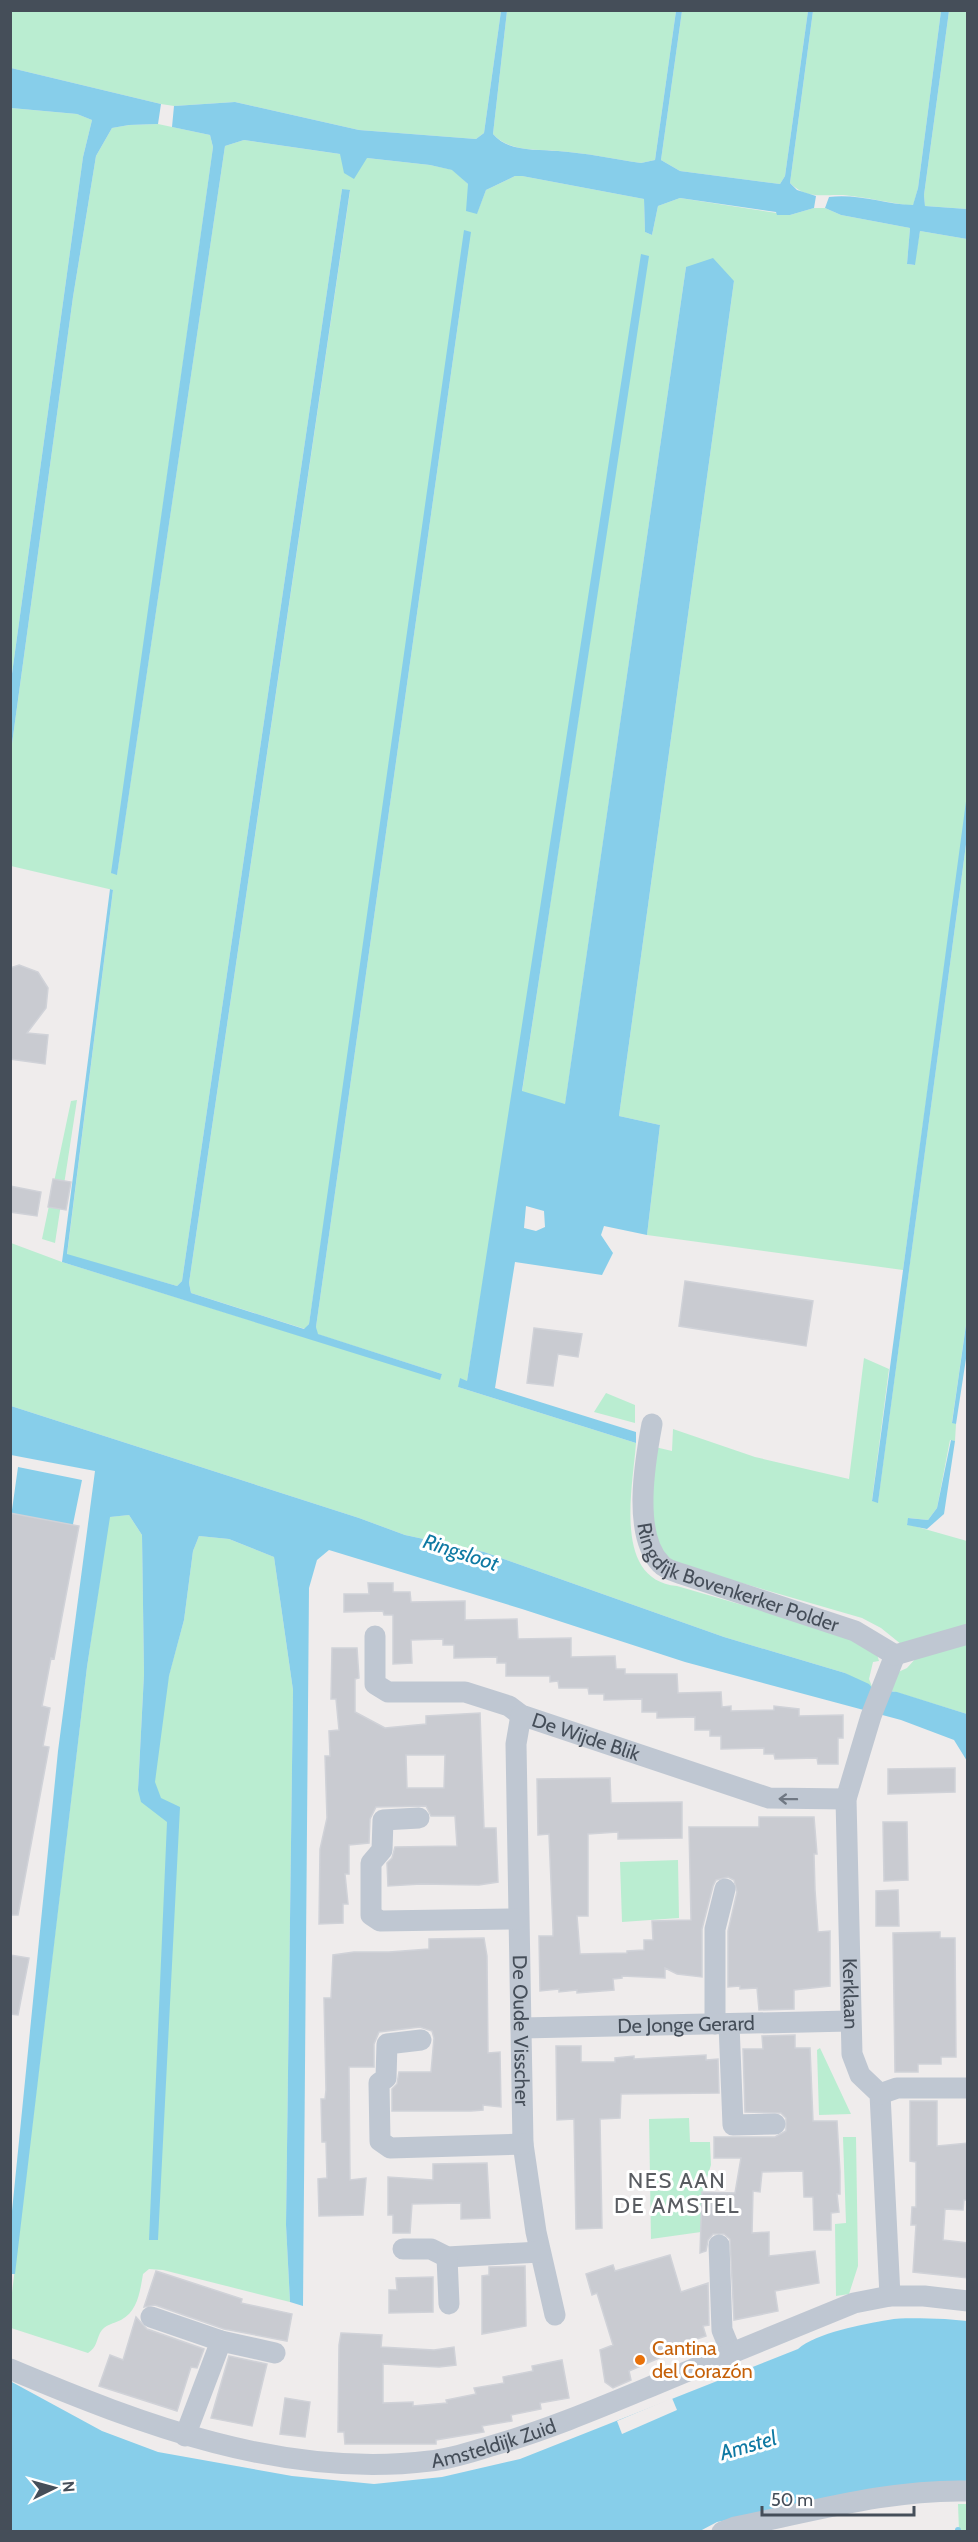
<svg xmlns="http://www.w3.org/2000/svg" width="978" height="2542" viewBox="0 0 978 2542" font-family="Cabin,sans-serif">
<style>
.green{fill:#baedd1}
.water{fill:#87ceea;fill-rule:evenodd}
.pier{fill:#efecec}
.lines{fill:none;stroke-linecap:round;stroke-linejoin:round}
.stream{stroke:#87ceea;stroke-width:6}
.building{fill:#c9cbd1;stroke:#d0d2d8;stroke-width:1.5;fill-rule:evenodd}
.minor{stroke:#bfc7d2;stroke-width:21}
.oneway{stroke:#707883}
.food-dot{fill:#e8710a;stroke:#fff;stroke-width:2}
.labels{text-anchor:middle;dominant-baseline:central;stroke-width:6;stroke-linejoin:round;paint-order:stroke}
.street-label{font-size:20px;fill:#454e59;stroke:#fff}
.food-label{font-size:20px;fill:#c56008;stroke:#fff;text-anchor:start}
.water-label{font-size:21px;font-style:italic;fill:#0e79a3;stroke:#fff}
.quarter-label{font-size:22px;letter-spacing:1.5px;fill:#595c61;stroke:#fff}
</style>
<rect width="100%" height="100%" fill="#efecec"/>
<path class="green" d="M 10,11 L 501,11 L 484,133 L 476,139 L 359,130 L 235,102 L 174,106 L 161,104 L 11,68 Z
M 507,11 L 676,11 L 655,160 L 641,163 C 614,159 586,153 558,151 C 536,149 509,152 493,134 Z
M 682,11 L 808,11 L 785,176 L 780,184 L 680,171 L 661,160 Z
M 813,11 L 941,11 L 918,188 L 913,206 C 889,203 866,197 843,195 C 822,194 807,200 790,183 Z
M 949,11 L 967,11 L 967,209 L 925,206 L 924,195 Z
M 11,108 L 77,114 L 92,120 L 83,157 L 11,681 Z
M 158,124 L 210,135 L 213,147 L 112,873 L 117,874 L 225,146 L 244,140 L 367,158 L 430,165 L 453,170 L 468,184 L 477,213 L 486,190 L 515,176 L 522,176 L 644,199 L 645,232 L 652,235 L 658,206 L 680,198 L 790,215 L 814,208 L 825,208 L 841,215 L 910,228 L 907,264 L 914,265 L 920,231 L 967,239 L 968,794 L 903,1270 L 647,1235 L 660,1125 L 619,1116 L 734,281 L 686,267 L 565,1105 L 522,1092 L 648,255 L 467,1381 L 458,1387 L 636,1443 C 633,1487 612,1580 677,1586 L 859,1639 L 875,1648 L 879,1661 L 873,1662 L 869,1679 L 873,1689 L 845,1673 L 724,1637 L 484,1552 L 405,1535 L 359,1518 L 11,1406 L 11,1243 L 62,1262 L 440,1379 L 442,1374 L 317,1334 L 316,1327 L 471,232 L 309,1324 L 305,1329 L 191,1293 L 189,1283 L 350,191 L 342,189 L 182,1281 L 177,1286 L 67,1255 L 113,890 L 11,866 L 11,751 L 73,297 L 96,156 L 112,128 L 129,125 Z
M 967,837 L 967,1318 L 952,1422 L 956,1424 L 955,1441 L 950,1440 L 937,1508 L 928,1520 L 909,1518 L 907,1524 L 967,1541 L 967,1714 L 889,1690 L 894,1674 L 907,1668 L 917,1657 L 881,1628 L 862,1618 L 676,1564 L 664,1553 L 649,1523 L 655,1447 L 672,1451 L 673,1429 L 755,1457 L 849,1479 L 864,1358 L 889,1369 L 872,1500 L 878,1502 Z
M 77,1100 L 55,1243 L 42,1239 L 71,1101 Z
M 606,1393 L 635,1405 L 635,1423 L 594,1412 Z
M 129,1515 L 142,1535 L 144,1674 L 138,1789 L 184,1620 L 193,1551 L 199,1536 L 229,1539 L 274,1557 L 293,1690 L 286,2225 L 290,2302 L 163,2270 L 149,2269 L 143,2274 C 140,2291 138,2311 121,2320 C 113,2324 105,2324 100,2333 C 96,2341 97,2347 88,2353 L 11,2328 L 11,2301 L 87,1667 L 109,1517 Z
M 678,1860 L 679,1918 L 622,1922 L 620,1862 Z
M 820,2048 L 851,2114 L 819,2115 L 817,2050 Z
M 689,2118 L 690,2142 L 710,2142 L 711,2165 L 702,2193 L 701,2232 L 651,2239 L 649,2119 Z
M 843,2137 L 856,2137 L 858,2266 L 849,2294 L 836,2296 L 835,2224 L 846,2223 Z
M 958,2504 L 967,2504 L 967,2531 L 959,2531 Z"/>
<path class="water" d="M 501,11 L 507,11 L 493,134 C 508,152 536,149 558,151 C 586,153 614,159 641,163 L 655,160 L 676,11 L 682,11 L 661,160 L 680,171 L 780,184 L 785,176 L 808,11 L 813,11 L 790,183 L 797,190 L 816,196 L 814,208 L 790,215 L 777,215 L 776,212 L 680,198 L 658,206 L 652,235 L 645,232 L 644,199 L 522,176 L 515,176 L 486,190 L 477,214 L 466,211 L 468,184 L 452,170 L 430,165 L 367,158 L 354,179 L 344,173 L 340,154 L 244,140 L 225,146 L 117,875 L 111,873 L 213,147 L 210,135 L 172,127 L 174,106 L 235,102 L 359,130 L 476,139 L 484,133 Z
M 941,11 L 949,11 L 924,195 L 925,206 L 967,209 L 967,239 L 920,231 L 915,265 L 907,264 L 910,228 L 841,215 L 825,208 L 829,197 C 856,193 885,204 913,205 L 918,188 Z
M 11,68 L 161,104 L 158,124 L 129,125 L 112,128 L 96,156 L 73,297 L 11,751 L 11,681 L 83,157 L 92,120 L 77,114 L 11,108 Z
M 342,189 L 350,190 L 189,1283 L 191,1293 L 304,1329 L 309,1324 L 464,230 L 471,232 L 316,1327 L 318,1334 L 442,1374 L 440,1380 L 62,1262 L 110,889 L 113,890 L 67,1254 L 177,1286 L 182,1281 Z
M 641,254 L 649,256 L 522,1091 L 565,1104 L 686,267 L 713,258 L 734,281 L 619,1116 L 660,1125 L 647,1235 L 604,1226 L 601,1235 L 613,1253 L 602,1275 L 515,1262 L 495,1388 L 636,1432 L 636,1443 L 458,1387 L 460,1378 L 467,1381 ZM 526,1206 L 544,1211 L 545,1227 L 536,1231 L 524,1228 Z
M 967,794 L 967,837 L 878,1503 L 872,1501 Z
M 967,1318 L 967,1352 L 956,1424 L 952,1423 Z
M 11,1406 L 359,1518 L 405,1535 L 484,1552 L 724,1637 L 845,1673 L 869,1684 L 873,1689 L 897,1692 L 967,1714 L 967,1761 L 954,1740 L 901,1720 L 685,1662 L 522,1609 L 329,1550 L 317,1560 L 309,1588 L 303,2306 L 290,2302 L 286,2225 L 293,1690 L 274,1557 L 229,1539 L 199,1536 L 193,1551 L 184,1620 L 169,1676 L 155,1782 L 161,1798 L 180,1807 L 158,2240 L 149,2240 L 167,1822 L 141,1802 L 138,1790 L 144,1674 L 142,1535 L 129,1515 L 110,1517 L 87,1667 L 15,2274 L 11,2274 L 11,2221 L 58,1751 L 95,1471 L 11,1455 Z
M 951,1440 L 955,1441 L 944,1514 L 927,1529 L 907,1525 L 908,1518 L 928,1520 L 937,1508 Z
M 18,1467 L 82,1480 L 72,1529 L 11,1517 Z
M 945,2319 L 967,2321 L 967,2482 L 850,2497 L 717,2522 L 700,2531 L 11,2531 L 10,2381 L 102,2431 L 158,2452 L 292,2476 L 374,2484 L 442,2477 L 520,2459 L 798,2349 C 816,2333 864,2324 888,2320 C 906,2317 926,2319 945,2319 Z"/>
<path class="pier" d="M 672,2398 L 677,2410 L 622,2434 L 617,2421 Z"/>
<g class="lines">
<path class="stream" d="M 958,2532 L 958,2530"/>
</g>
<path class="building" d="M 19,965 L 38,972 L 48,988 L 46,1008 L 27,1033 L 48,1035 L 45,1064 L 10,1059 L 10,968 Z
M 53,1179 L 71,1182 L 66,1210 L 48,1207 Z
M 10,1186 L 41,1192 L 37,1216 L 10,1212 Z
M 685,1281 L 813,1301 L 806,1346 L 679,1326 Z
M 534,1328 L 582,1334 L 578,1357 L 558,1354 L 553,1386 L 527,1383 Z
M 10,1513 L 79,1526 L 54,1659 L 51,1658 L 42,1706 L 50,1708 L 43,1746 L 49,1747 L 18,1915 L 10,1915 Z
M 368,1583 L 393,1583 L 393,1592 L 410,1592 L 411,1602 L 465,1601 L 465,1620 L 517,1619 L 518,1639 L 571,1638 L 571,1657 L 615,1656 L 616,1669 L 625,1669 L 625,1674 L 677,1674 L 678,1693 L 721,1692 L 722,1707 L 731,1706 L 731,1711 L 774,1710 L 774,1706 L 799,1709 L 799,1716 L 843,1715 L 843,1738 L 838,1738 L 838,1764 L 818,1764 L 817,1758 L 775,1759 L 774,1754 L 764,1754 L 764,1748 L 721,1749 L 721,1736 L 710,1736 L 710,1730 L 695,1730 L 695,1717 L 657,1718 L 657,1712 L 642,1712 L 642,1699 L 604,1700 L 604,1694 L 589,1694 L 588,1688 L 559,1688 L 558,1681 L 550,1682 L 550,1676 L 506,1676 L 506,1663 L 497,1663 L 497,1657 L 454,1658 L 454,1645 L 443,1645 L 443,1639 L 411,1640 L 412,1663 L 393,1664 L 393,1615 L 384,1615 L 383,1611 L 344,1612 L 344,1594 L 369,1594 Z
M 332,1648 L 357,1648 L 359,1678 L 355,1679 L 355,1712 L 385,1728 L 426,1724 L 426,1716 L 480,1713 L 484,1828 L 496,1828 L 498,1882 L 479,1885 L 421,1884 L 388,1886 L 387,1863 L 392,1858 L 395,1847 L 457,1846 L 455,1816 L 431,1816 L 426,1806 L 376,1807 L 370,1819 L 369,1843 L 349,1845 L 349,1874 L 345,1874 L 348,1904 L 343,1904 L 343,1923 L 319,1924 L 320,1849 L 327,1818 L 325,1756 L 330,1756 L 329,1731 L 339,1730 L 336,1699 L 331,1699 ZM 406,1755 L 445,1755 L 444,1788 L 407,1788 Z
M 955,1768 L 955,1792 L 888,1794 L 888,1769 Z
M 610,1778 L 611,1803 L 682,1802 L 682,1838 L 618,1839 L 618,1832 L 588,1834 L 588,1916 L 577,1916 L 580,1954 L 627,1953 L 627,1951 L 644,1950 L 644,1940 L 653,1940 L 652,1921 L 691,1920 L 689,1827 L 759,1827 L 759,1817 L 814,1817 L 817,1854 L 814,1854 L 815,1890 L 818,1932 L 830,1931 L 830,1986 L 794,1990 L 794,2009 L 759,2010 L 757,1988 L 740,1989 L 740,1986 L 728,1987 L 728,1931 L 737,1892 L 734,1880 L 728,1877 L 716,1880 L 713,1886 L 702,1929 L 702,1977 L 677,1974 L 665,1968 L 665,1978 L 622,1976 L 622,1978 L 613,1979 L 614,1990 L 577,1993 L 577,1990 L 559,1992 L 559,1989 L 540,1991 L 539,1936 L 553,1936 L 553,1930 L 549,1834 L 538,1835 L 537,1779 Z
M 883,1822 L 907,1822 L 908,1880 L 884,1881 Z
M 898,1890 L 899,1926 L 876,1926 L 876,1891 Z
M 940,1932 L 940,1938 L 955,1938 L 956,2057 L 941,2057 L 941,2064 L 918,2064 L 918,2072 L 895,2072 L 893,1933 Z
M 484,1938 L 487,1956 L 488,2053 L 500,2052 L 501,2107 L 483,2105 L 483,2110 L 471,2111 L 392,2111 L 392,2089 L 397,2084 L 399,2072 L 431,2072 L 434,2038 L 432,2031 L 420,2027 L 379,2032 L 374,2044 L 374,2067 L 349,2067 L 350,2180 L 366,2178 L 363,2215 L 319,2216 L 318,2179 L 327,2178 L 326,2142 L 322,2142 L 321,2099 L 325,2099 L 326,2090 L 324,1998 L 331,1998 L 333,1955 L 354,1952 L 389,1952 L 429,1949 L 429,1939 Z
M 10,1955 L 29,1958 L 18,2015 L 10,2014 Z
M 795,2035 L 795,2048 L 810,2048 L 813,2121 L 837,2121 L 840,2172 L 840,2194 L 837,2194 L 839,2212 L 831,2213 L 831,2230 L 814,2230 L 813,2197 L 804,2197 L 803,2171 L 762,2172 L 760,2192 L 753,2191 L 752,2233 L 769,2232 L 769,2256 L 815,2251 L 819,2283 L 775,2291 L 778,2311 L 734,2320 L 730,2239 L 724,2234 L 713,2234 L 708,2240 L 706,2251 L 700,2253 L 702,2192 L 735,2193 L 741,2158 L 714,2158 L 714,2137 L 775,2137 L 786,2131 L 786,2118 L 781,2113 L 745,2112 L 743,2049 L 763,2049 L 762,2036 Z
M 556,2046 L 581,2046 L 581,2062 L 615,2062 L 615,2058 L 634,2056 L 634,2059 L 706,2055 L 706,2060 L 718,2059 L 719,2093 L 621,2094 L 620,2118 L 600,2119 L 602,2228 L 576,2229 L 574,2119 L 557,2120 Z
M 910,2101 L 937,2101 L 937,2146 L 968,2143 L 968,2200 L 964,2200 L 963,2210 L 945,2209 L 943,2240 L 968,2243 L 968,2278 L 913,2272 L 916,2225 L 911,2225 L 912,2207 L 916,2207 L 916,2162 L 910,2161 Z
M 487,2163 L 490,2218 L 461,2219 L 461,2203 L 412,2204 L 410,2233 L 393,2233 L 393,2215 L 388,2215 L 388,2177 L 433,2180 L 433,2164 Z
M 670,2255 L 681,2292 L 708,2283 L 709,2325 L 703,2326 L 706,2336 L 657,2352 L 659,2358 L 629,2371 L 631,2380 L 613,2388 L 605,2382 L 600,2350 L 613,2345 L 597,2293 L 592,2295 L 586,2274 L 613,2265 L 615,2271 Z
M 525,2266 L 526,2326 L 482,2334 L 482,2276 L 489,2275 L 489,2267 Z
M 156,2271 L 242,2299 L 241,2303 L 292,2314 L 287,2341 L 224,2329 L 155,2305 L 144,2307 Z
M 433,2277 L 433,2312 L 389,2313 L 389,2290 L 397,2290 L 396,2278 Z
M 136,2317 L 147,2329 L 204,2349 L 197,2368 L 191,2367 L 177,2411 L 99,2386 L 110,2355 L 123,2360 Z
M 341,2333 L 382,2335 L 381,2347 L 434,2350 L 454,2347 L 456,2365 L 439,2367 L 383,2364 L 383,2403 L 413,2402 L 413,2406 L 447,2403 L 446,2400 L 476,2394 L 474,2388 L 504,2383 L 503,2377 L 533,2371 L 532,2366 L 562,2360 L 569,2398 L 540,2403 L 541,2409 L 511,2415 L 512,2421 L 482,2426 L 484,2432 L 436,2440 L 436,2444 L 345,2444 L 344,2432 L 338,2432 L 339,2345 Z
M 229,2356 L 267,2364 L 252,2426 L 211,2418 Z
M 285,2398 L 310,2402 L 305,2437 L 280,2434 Z"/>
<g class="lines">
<g class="minor">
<path id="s1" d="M 652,1424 C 645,1461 632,1535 661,1564 C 665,1569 676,1572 682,1574 L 855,1631 L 895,1655 L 871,1716 L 846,1799 L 852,2054 L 860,2075 L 880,2094 L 890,2296"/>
<path id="s2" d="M 375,1636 L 375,1684 L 388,1692 L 465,1692 L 509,1706 L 521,1715 L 769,1798 L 846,1799"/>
<path d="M 895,1655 L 968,1634"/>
<path id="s3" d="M 521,1715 L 516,1744 L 523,2144 L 536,2232 L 555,2315"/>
<path d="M 419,1818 L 383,1820 L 382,1850 L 371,1863 L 371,1915 L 380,1921 L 517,1919"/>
<path d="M 715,2024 L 715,1929 L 725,1889"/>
<path d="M 729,2024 L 733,2125 L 775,2124"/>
<path id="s4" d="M 522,2028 L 850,2021"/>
<path d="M 421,2040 L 387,2044 L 386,2078 L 379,2083 L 380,2141 L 390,2148 L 523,2144"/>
<path d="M 880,2094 L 897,2088 L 968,2088"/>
<path d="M 719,2245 L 722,2330 L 731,2352"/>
<path d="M 403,2249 L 431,2249 L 447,2257 L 540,2252"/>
<path d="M 447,2257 L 449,2304"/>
<path d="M 151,2317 L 221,2341 L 275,2353"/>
<path id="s5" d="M 10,2369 C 143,2425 284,2479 430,2461 C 451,2459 471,2452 491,2446 C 547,2430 599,2408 652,2386 C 719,2358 786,2331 854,2303 L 890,2296 L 924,2296 L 968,2301"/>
<path d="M 185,2436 L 221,2341"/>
<path d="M 722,2532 L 735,2527 C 811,2512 890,2489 968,2491"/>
</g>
</g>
<defs><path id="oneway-shaft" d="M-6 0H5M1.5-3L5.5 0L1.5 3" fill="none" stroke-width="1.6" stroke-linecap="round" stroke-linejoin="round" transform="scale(1.5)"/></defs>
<use class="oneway" href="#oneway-shaft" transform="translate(788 1799) rotate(-179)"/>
<circle class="food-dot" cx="640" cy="2360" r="6"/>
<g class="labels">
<g class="street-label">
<text stroke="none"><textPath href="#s1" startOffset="216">Ringdijk Bovenkerker Polder</textPath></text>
<text stroke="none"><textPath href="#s2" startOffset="270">De Wijde Blik</textPath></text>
<text stroke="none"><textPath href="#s1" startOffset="744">Kerklaan</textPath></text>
<text stroke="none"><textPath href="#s4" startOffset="164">De Jonge Gerard</textPath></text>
<text stroke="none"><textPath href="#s3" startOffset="316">De Oude Visscher</textPath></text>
<text stroke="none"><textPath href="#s5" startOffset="501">Amsteldijk Zuid</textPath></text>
</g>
<g class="food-label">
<text x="652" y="2348">Cantina<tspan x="652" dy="23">del Corazón</tspan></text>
</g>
<g class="water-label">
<text transform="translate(461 1552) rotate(18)">Ringsloot</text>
<text transform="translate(748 2445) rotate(-16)">Amstel</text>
</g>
<g class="quarter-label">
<text x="677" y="2180">NES AAN<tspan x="677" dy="25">DE AMSTEL</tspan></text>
</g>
</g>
<rect width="978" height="2542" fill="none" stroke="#454e59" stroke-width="24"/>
<g transform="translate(54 2488) rotate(85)" stroke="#ffffff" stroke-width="4.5" paint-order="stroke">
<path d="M0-4.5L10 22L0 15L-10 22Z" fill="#454e59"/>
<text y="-9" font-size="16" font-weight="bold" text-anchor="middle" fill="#454e59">N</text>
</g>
<path d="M762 2506v9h152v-9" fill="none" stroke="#454e59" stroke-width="3"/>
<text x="771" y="2506" font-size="18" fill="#454e59" stroke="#ffffff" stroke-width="4.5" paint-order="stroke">50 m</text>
</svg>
